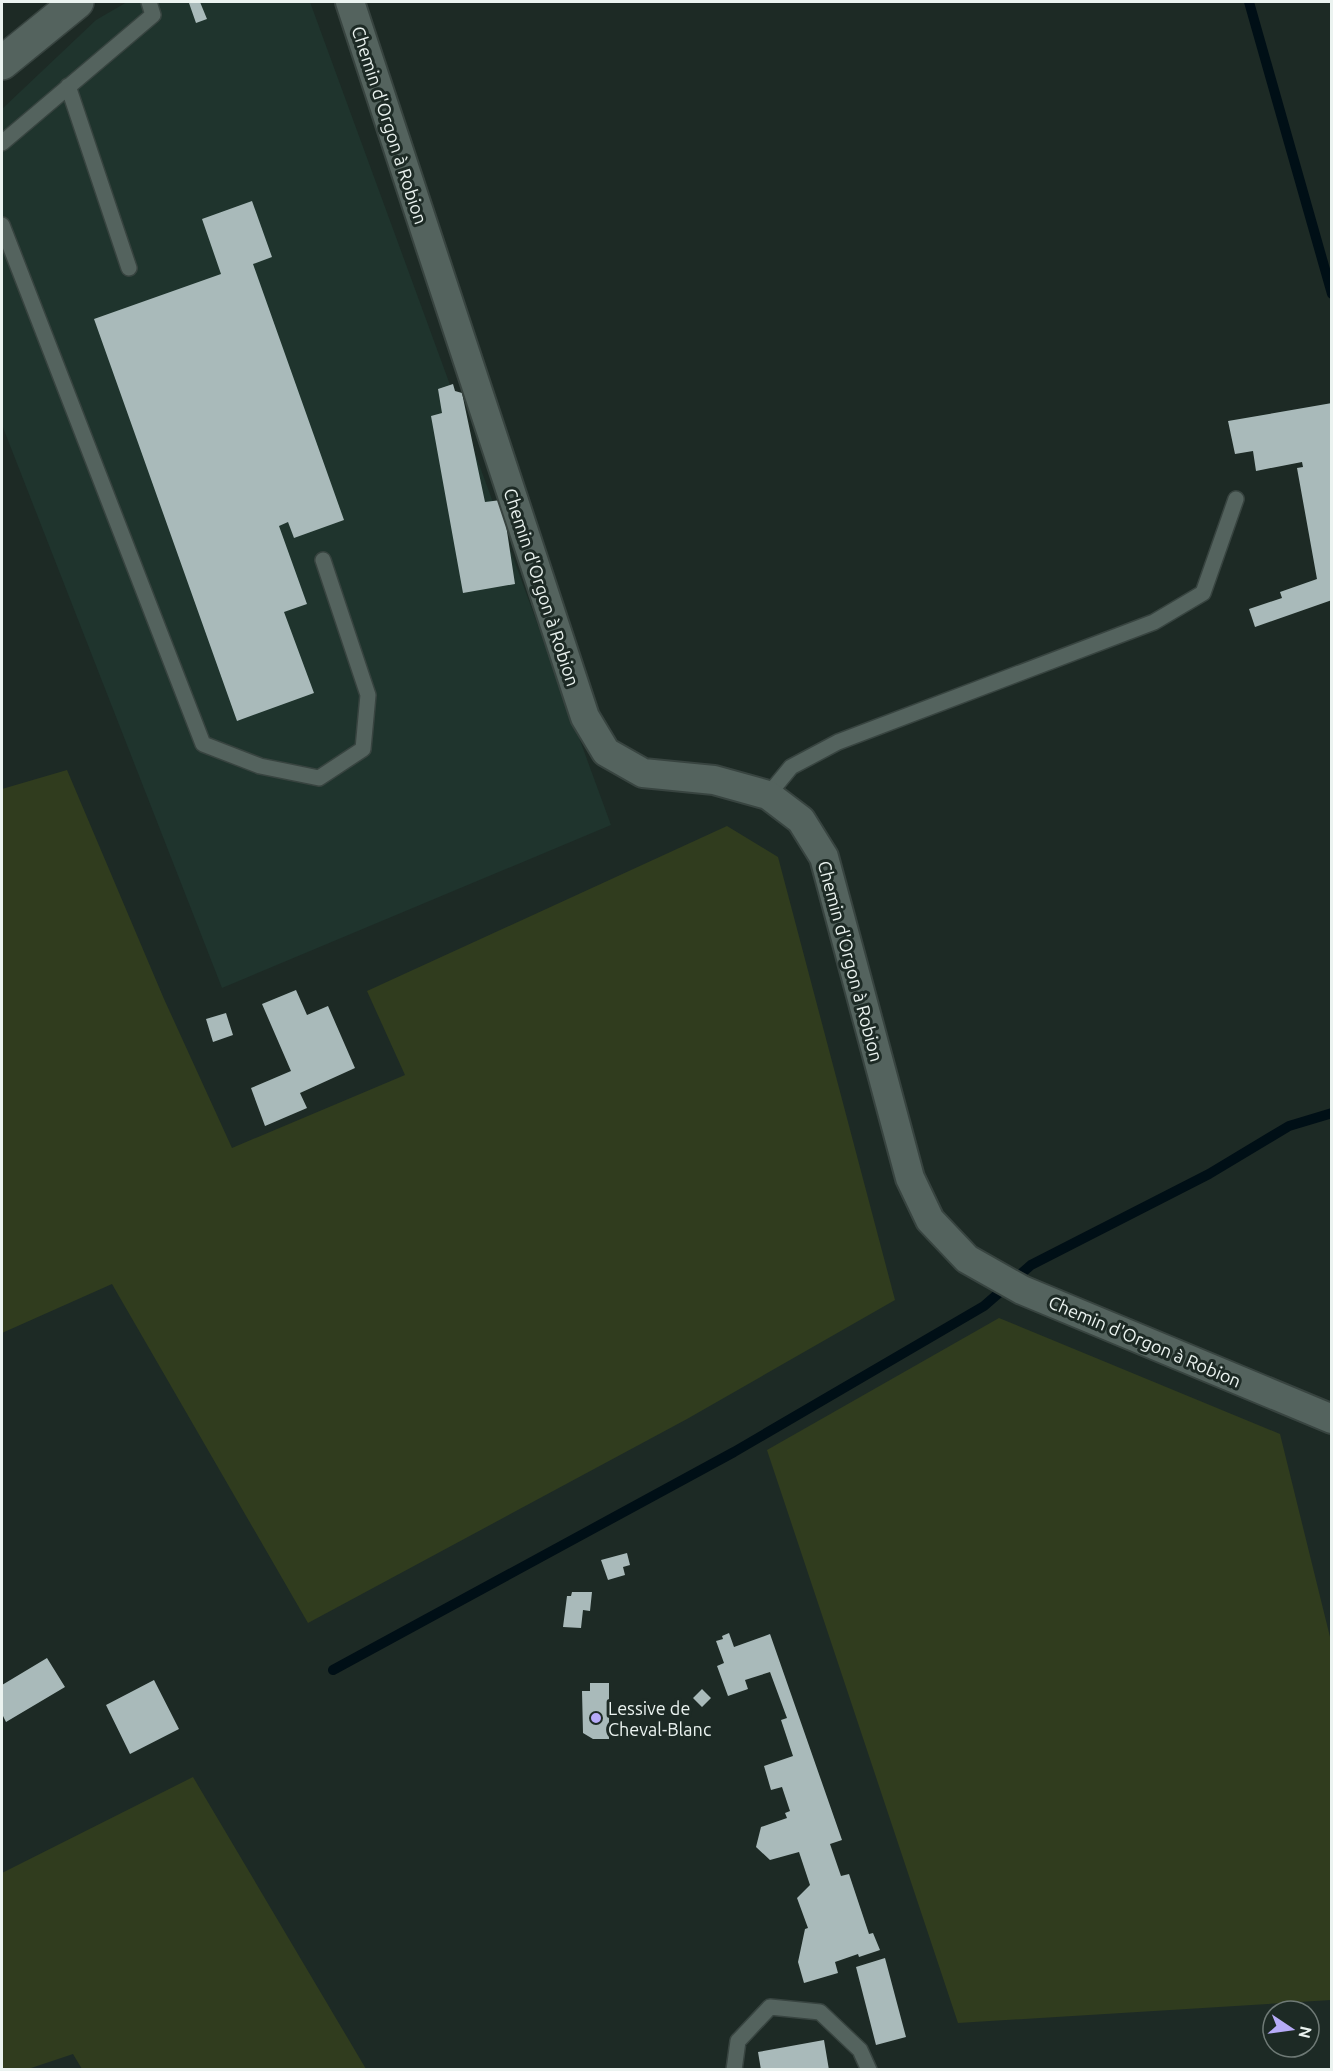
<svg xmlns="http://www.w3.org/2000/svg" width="1333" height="2071" viewBox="0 0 1333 2071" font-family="Ubuntu,sans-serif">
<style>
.built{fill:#1f342d}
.green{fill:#303c1e}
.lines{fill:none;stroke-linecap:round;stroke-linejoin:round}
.stream{stroke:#000f16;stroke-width:10}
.building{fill:#a9baba}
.service-casing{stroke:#384440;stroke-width:18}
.minor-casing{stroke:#384440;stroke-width:32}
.tertiary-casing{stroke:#384440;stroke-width:36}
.service{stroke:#54635e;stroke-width:15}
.minor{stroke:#54635e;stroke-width:28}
.tertiary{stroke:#54635e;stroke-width:33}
.poi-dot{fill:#b7abf8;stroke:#1d2a25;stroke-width:2}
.labels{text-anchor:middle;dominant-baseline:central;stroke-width:6;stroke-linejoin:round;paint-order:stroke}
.street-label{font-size:18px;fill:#ebf3f0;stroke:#1d2a25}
.poi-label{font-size:18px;fill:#ebf3f0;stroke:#1d2a25;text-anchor:start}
</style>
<rect width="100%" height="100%" fill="#1d2a25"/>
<path class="built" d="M 127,2 L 310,2 L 611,825 L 222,988 L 2,425 L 2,109 L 96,20 Z"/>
<path class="green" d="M 67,770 L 164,999 L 232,1148 L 405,1075 L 367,991 L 727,826 L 778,857 L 895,1300 L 687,1419 L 308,1623 L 112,1284 L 2,1333 L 2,789 Z
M 999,1318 L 1280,1434 L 1331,1641 L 1331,2000 L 958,2023 L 767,1450 Z
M 193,1777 L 366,2069 L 82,2069 L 73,2054 L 28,2069 L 2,2069 L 2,1873 Z"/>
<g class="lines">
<path class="stream" d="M 1249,2 L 1332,294
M 333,1670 L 734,1452 L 984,1306 L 1031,1265 L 1209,1174 L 1289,1126 L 1332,1113"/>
</g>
<path class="building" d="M 194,2 L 200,2 L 207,19 L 196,23 L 189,3 Z
M 252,201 L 272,257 L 253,264 L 344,520 L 294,538 L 288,522 L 279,526 L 307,604 L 284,612 L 314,693 L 237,721 L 94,319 L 221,274 L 202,219 Z
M 453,384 L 455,391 L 462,393 L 485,502 L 501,500 L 503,505 L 515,584 L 463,593 L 431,416 L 442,413 L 438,389 Z
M 1332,403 L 1332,600 L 1255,627 L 1249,609 L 1282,598 L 1280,592 L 1317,579 L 1297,468 L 1303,467 L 1302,462 L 1256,471 L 1253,451 L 1235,454 L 1228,421 Z
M 296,990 L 307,1015 L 328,1006 L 355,1068 L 300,1093 L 307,1108 L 265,1126 L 251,1088 L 291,1071 L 262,1004 Z
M 226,1013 L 233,1035 L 213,1042 L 206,1019 Z
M 627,1553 L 630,1565 L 623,1567 L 625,1575 L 608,1580 L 601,1560 Z
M 572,1592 L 592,1592 L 590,1611 L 583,1610 L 581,1628 L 563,1627 L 567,1596 L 571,1596 Z
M 729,1633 L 734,1647 L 770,1634 L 842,1840 L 830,1844 L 841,1876 L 849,1874 L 869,1934 L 873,1933 L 880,1950 L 859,1957 L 858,1954 L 835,1962 L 838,1973 L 804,1983 L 798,1962 L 805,1929 L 808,1928 L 797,1898 L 810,1885 L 799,1852 L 770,1860 L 756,1847 L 761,1827 L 787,1818 L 785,1813 L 790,1811 L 782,1787 L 771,1790 L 764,1766 L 793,1756 L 781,1720 L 787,1718 L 770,1672 L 745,1680 L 748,1689 L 728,1696 L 717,1666 L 724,1663 L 716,1641 L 723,1639 L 722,1636 Z
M 47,1658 L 65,1687 L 6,1722 L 2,1714 L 2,1685 Z
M 154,1680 L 179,1729 L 130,1754 L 106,1705 Z
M 590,1683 L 609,1683 L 609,1739 L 593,1739 L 583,1733 L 582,1691 L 590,1691 Z
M 702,1689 L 711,1698 L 702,1707 L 693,1698 Z
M 885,1958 L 906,2037 L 876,2045 L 856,1967 Z
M 824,2040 L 829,2070 L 761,2070 L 758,2052 Z"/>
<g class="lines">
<g class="service-casing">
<path id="service" d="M 68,86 L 129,268
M 2,143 L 153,15 L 149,2
M 2,225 L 203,744 L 260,766 L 319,778 L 363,749 L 368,695 L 323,560
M 768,795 L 791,767 L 838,742 L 1154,622 L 1203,593 L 1236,499
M 734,2070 L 738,2041 L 770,2007 L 820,2012 L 860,2050 L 869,2070"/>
</g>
<g class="minor-casing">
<path id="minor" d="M 350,2 L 585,717 L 606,752 L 643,773 L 714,780 L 768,795 L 801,820 L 824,857 L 910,1178 L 930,1220 L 967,1259 L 1022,1290 L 1332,1419"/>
</g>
<g class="tertiary-casing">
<path id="tertiary" d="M 2,63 L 77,2"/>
</g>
<use href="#service" class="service"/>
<use href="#minor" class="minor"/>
<use href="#tertiary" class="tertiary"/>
</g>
<circle class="poi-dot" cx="596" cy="1718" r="6"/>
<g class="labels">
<g class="street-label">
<text transform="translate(390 125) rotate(72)">Chemin d'Orgon à Robion</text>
<text transform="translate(542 587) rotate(72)">Chemin d'Orgon à Robion</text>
<text transform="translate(851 961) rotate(75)">Chemin d'Orgon à Robion</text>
<text transform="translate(1145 1341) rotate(23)">Chemin d'Orgon à Robion</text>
</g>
<g class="poi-label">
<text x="608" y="1708">Lessive de<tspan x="608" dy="21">Cheval-Blanc</tspan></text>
</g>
</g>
<rect width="1333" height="2071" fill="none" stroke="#ebf3f0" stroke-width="6"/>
<g transform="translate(1291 2029) rotate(103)"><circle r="28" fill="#1d2a25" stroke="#6f7a76" stroke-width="1.5"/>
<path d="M0-4.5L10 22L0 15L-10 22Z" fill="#b7abf8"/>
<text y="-9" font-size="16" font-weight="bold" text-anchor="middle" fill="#ebf3f0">N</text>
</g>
</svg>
